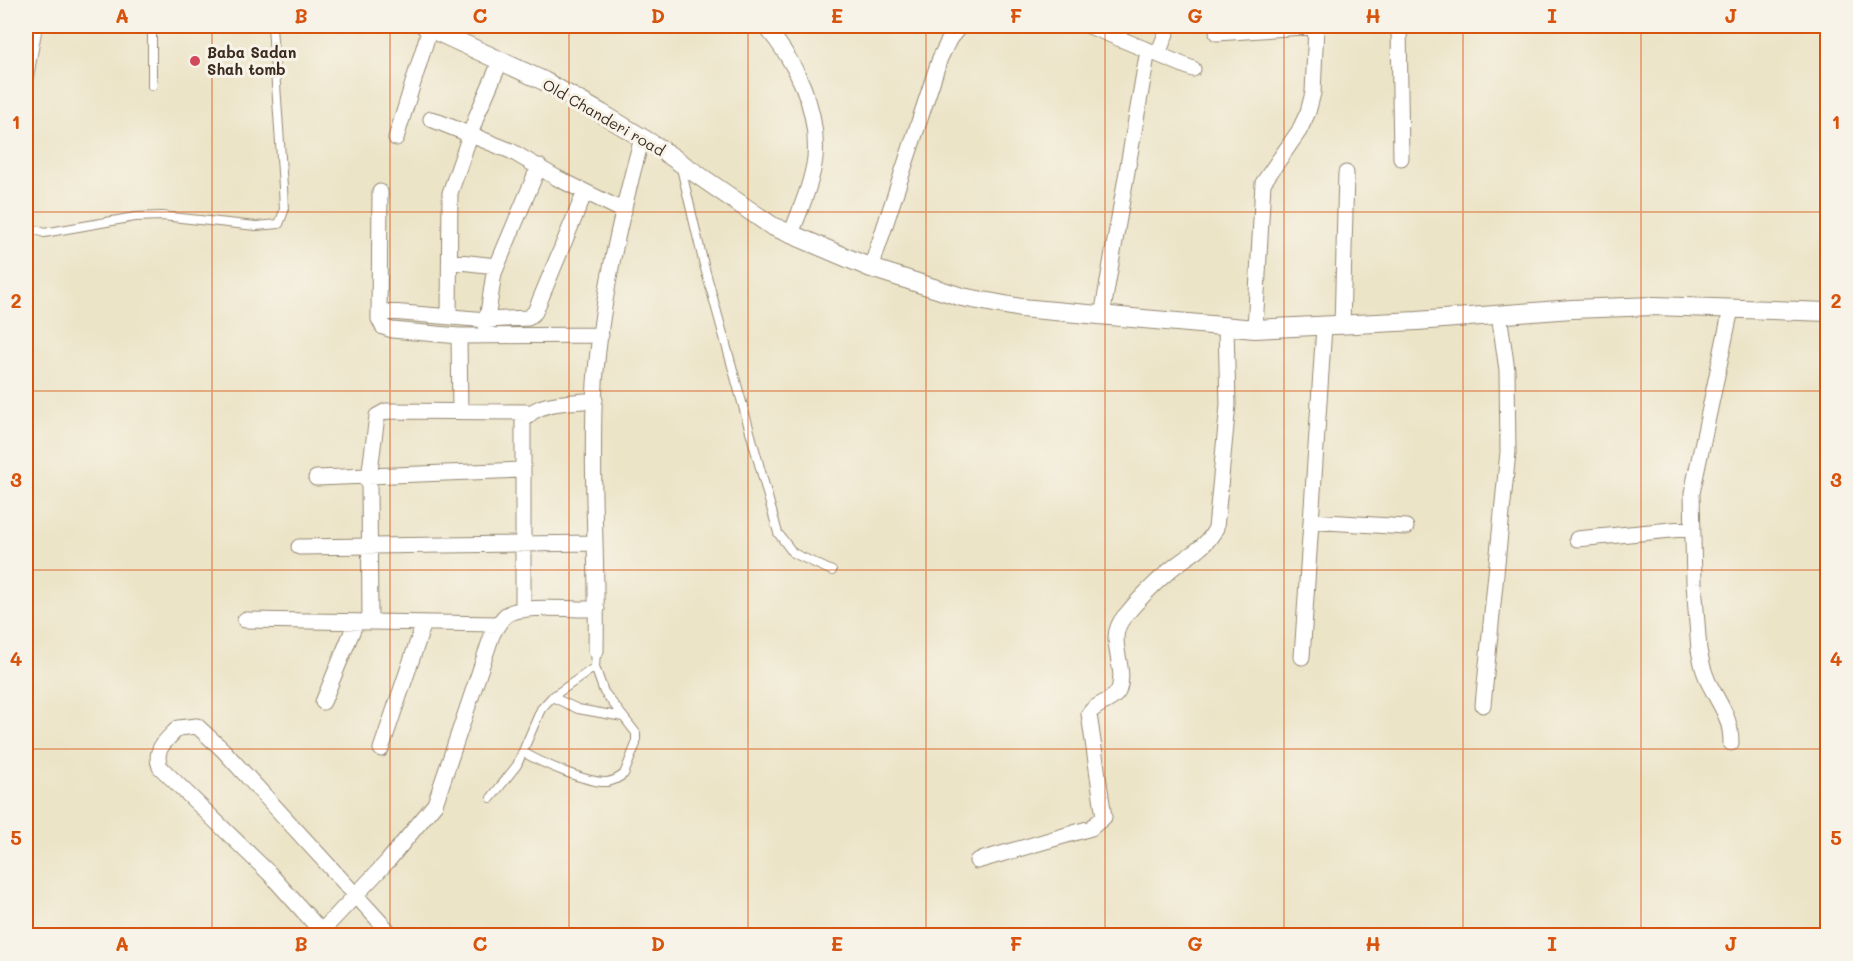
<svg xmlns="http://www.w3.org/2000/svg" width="1853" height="961" viewBox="0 0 1853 961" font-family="Mali,sans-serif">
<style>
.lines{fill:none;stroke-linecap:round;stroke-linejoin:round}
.service-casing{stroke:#948772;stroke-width:10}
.minor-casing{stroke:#948772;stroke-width:17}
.tertiary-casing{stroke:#948772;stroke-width:20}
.service{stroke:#fff;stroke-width:8}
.minor{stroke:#fff;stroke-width:15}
.tertiary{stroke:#fff;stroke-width:18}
.grid{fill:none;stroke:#d7540e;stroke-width:1.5;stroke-opacity:0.55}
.poi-dot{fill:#d1495b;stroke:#f7f3e8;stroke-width:2}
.labels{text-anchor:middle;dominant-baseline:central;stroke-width:6;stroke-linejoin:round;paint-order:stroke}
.poi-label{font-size:15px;font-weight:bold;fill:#3b2a1e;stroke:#f7f3e8;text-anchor:start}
.street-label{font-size:15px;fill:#3b2a1e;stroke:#f7f3e8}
.neatline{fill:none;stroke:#d7540e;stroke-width:2}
.grid-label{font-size:20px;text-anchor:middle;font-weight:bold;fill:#d7540e}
</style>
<rect width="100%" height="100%" fill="#f7f3e8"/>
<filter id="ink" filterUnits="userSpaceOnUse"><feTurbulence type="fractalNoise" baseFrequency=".0167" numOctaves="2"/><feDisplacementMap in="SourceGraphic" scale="12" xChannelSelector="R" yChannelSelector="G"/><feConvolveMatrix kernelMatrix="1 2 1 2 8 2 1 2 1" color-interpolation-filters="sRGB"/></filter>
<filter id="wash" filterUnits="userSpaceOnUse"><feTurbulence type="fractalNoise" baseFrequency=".008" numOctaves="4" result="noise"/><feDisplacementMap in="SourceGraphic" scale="24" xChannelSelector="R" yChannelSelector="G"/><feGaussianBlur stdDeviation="1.35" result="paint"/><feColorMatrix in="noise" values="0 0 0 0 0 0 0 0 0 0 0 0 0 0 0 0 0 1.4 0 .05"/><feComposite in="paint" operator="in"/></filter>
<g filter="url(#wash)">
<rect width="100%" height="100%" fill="#ece4c7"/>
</g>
<g filter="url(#ink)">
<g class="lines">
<g class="service-casing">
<path id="service" d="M 152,86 L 152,26
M 26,94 L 38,26
M 681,168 L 704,265 L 778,533 L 793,553 L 832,571
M 26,221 L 32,228 L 44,233 L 135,217 L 162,216 L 256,226 L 279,224 L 284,211 L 283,187 L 272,26
M 552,697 L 578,709 L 623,717
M 523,752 C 541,763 587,783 607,782 C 613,781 619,778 624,774 L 636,744 L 636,733 L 604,692 L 595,667 L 596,651
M 491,798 L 517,765 L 541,709 L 552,697 L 595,667"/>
</g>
<g class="minor-casing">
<path id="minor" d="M 765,26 C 796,62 819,108 815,158 C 812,183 800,210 791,234
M 1089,26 L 1193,69
M 1399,26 L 1401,158
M 1217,33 L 1316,26
M 1158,54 L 1169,26
M 431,119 L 511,151 L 557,178 L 624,211
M 396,138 L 430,28
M 380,192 L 379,319 L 383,327 L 392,330 L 459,336 L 601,335
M 451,261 L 496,266
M 871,268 L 940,58 L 950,38 L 960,26
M 1731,309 L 1692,493 L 1694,583 L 1699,650 C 1702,665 1705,678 1713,691 C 1723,710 1731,720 1731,743
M 379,311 L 487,320 L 528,318 L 535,312 L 585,192
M 1102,316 L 1148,50
M 449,317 L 450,193 L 477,115 L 501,60
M 1342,326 L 1346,173
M 486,327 L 494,273 L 539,166
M 1255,329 L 1263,183 L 1299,131 L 1308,112 L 1313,93 L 1316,26
M 459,336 L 460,412
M 316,478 L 521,470
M 1311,521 L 1406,527
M 1577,539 L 1692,528
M 299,547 L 595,543
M 523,610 L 523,422 C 535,400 572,403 595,400
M 245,620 L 498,624
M 370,622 L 369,478 L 377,416 L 386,411 L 528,412
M 596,651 C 598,562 590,472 595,383 C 601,301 620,217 642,138
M 1302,657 L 1324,327
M 323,702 L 356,622
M 1483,705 L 1508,452 L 1507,370 L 1499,314
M 381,749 L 424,623
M 977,861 L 1091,828 L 1104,817 L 1089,714 C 1096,702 1115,702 1119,689 C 1127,665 1105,639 1124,617 C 1137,601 1154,584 1169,571 C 1187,555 1205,550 1216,528 L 1228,405 L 1226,327
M 321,931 L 269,873 L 160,767 C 153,749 166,741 178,728 L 197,726 L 223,750 L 393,936
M 317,936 L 387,862 L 435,804 L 492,635 C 496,628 500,620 506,615 C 522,604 575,610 597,609"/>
</g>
<g class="tertiary-casing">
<path id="tertiary" d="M 425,26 L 544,81 L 601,113 L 659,148 L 772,226 L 871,268 L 962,297 L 1021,308 L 1255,329 L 1417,321 L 1572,309 L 1654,306 L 1828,312"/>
</g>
<use href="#service" class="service"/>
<use href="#minor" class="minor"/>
<use href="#tertiary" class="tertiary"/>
</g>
</g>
<path class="grid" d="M 212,26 L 212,936M 390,26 L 390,936M 569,26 L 569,936M 748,26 L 748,936M 926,26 L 926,936M 1105,26 L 1105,936M 1284,26 L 1284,936M 1463,26 L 1463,936M 1641,26 L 1641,936M 26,212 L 1828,212M 26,391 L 1828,391M 26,570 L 1828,570M 26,749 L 1828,749"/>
<circle class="poi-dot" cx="195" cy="61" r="6"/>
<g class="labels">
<g class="poi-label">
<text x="207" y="52">Baba Sadan<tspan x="207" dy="17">Shah tomb</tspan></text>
</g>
<g class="street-label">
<text transform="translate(604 117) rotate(30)">Old Chanderi road</text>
</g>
</g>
<rect width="1853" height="961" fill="none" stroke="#f7f3e8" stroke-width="66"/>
<rect x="33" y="33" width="1787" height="895" class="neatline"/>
<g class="grid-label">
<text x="122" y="23">A</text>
<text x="301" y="23">B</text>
<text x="480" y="23">C</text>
<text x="658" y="23">D</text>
<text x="837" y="23">E</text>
<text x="1016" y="23">F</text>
<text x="1195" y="23">G</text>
<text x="1373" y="23">H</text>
<text x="1552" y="23">I</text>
<text x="1731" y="23">J</text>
<text x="16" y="129">1</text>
<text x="1836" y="129">1</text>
<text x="16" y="308">2</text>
<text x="1836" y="308">2</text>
<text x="16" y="487">3</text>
<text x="1836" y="487">3</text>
<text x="16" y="666">4</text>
<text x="1836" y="666">4</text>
<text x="16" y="845">5</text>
<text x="1836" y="845">5</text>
<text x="122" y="951">A</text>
<text x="301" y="951">B</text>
<text x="480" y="951">C</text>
<text x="658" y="951">D</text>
<text x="837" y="951">E</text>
<text x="1016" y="951">F</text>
<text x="1195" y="951">G</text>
<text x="1373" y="951">H</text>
<text x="1552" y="951">I</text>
<text x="1731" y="951">J</text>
</g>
</svg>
